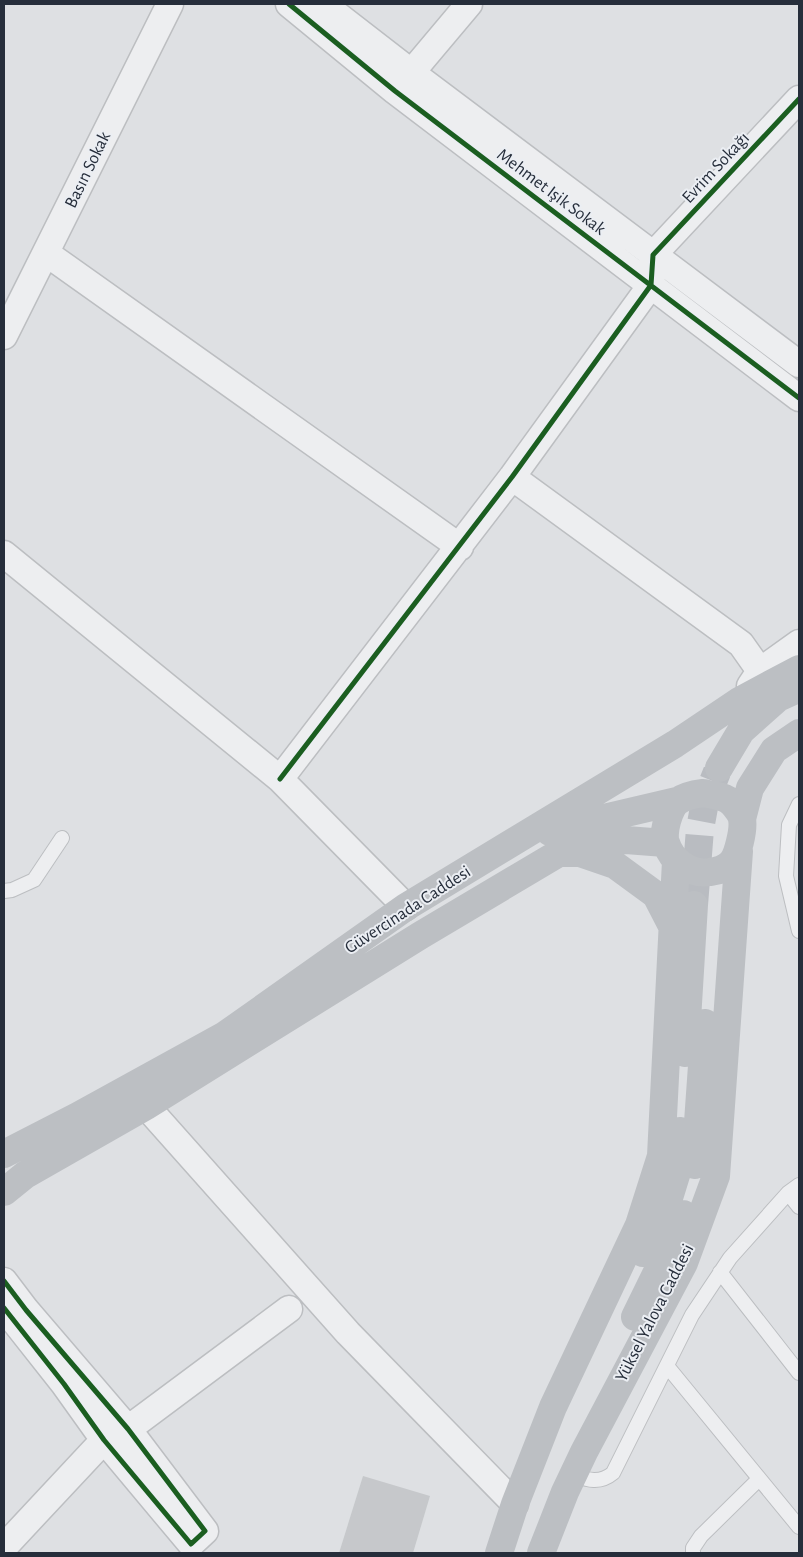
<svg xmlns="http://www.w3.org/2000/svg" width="803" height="1557" viewBox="0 0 803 1557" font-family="'Alegreya Sans',sans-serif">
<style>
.building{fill:#c6c8cb}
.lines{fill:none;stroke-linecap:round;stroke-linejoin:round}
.secondary-tunnel{stroke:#b9bcc1;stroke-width:28;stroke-dasharray:28 14;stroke-linecap:butt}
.service-casing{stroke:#bcbec1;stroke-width:16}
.minor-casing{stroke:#bcbec1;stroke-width:29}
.service{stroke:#edeef0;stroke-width:14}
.minor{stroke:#edeef0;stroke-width:26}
.secondary{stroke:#bcbfc3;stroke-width:28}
.cycleway-casing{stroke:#ebeef3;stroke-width:8}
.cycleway{stroke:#1b5e20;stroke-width:5}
.labels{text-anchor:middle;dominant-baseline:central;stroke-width:4;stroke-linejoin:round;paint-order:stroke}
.street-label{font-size:18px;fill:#262e3b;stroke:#ebeef3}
</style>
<rect width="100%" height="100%" fill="#dee0e3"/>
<path class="building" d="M 363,1476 L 430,1496 L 413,1553 L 339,1553 Z"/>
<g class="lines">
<path class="secondary-tunnel" d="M 694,905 L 700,829 L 705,802 L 717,772"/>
<g class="service-casing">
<path id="service" d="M 799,804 L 789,825 L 786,876 L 799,931
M 4,891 L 12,890 L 34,880 L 62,838
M 788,1193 L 799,1207
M 720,1272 L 799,1373
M 667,1366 L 799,1527
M 573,1475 C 588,1480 600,1484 613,1473 L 692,1315 L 730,1258 L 788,1193 L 799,1185
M 693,1553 L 693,1548 L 701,1536 L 759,1479"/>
</g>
<g class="minor-casing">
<path id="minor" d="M 289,4 L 395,91 L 799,398
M 323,4 L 412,73 L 799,364
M 400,86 L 469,4
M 46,253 L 460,547
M 4,336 L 170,4
M 512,477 L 741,644 L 760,671
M 4,554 L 280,779 L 406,907
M 750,686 L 760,671 L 799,643
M 280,779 L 512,477 L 651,285 L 653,255 L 799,99
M 146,1106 L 348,1333 L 515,1504
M 4,1281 L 26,1310 L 128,1429 L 205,1531 L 191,1544 L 104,1440 L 64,1384 L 4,1308
M 4,1547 L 104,1440 L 128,1429 L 289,1309"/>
</g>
<use href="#service" class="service"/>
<use href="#minor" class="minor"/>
<path class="secondary" d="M 719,768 L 741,731 L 778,698 L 798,689
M 703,793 C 713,795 725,796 732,803 C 735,806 742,815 742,819 C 744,829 738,856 731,863 C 726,868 718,871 710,872 C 691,875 672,862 666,843 C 662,834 669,807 678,801 C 685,796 695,794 703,793 Z
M 742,819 L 750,788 L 774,750 L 799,733
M 550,832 L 566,827 L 677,801
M 563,853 L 580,853 L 615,865 L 656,895 L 672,926
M 685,1053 L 694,905
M 4,1154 L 76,1117 L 225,1035 L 406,907 L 675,744 L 739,701 L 799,669
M 695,1165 L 705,1023
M 4,1192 L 25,1175 L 146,1106 L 421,935 L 559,853 L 594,841 L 626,840 L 665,843
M 643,1253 L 665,1211 L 677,1172 L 680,1131
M 635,1317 L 679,1227 L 683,1214
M 499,1553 L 515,1504 L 553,1407 L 639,1225 L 661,1156 L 676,861
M 541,1553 L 565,1492 L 584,1452 L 684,1263 L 716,1176 L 739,851"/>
<g class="cycleway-casing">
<path id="cycleway" d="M 289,4 L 395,91 L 799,398
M 280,779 L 512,477 L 651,285 L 653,255 L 799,99
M 4,1281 L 26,1310 L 128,1429 L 205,1531 L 191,1544 L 104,1440 L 64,1384 L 4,1308"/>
</g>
<use href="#cycleway" class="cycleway"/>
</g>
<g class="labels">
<g class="street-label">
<text transform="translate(716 168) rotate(-47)">Evrim Sokağı</text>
<text transform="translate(88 170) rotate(-64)">Basın Sokak</text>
<text transform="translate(551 192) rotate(37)">Mehmet Işik Sokak</text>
<text transform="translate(408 910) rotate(-33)">Güvercinada Caddesi</text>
<text transform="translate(655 1313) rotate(-63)">Yüksel Yalova Caddesi</text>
</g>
</g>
<rect width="803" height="1557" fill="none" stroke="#262e3b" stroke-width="10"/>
</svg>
